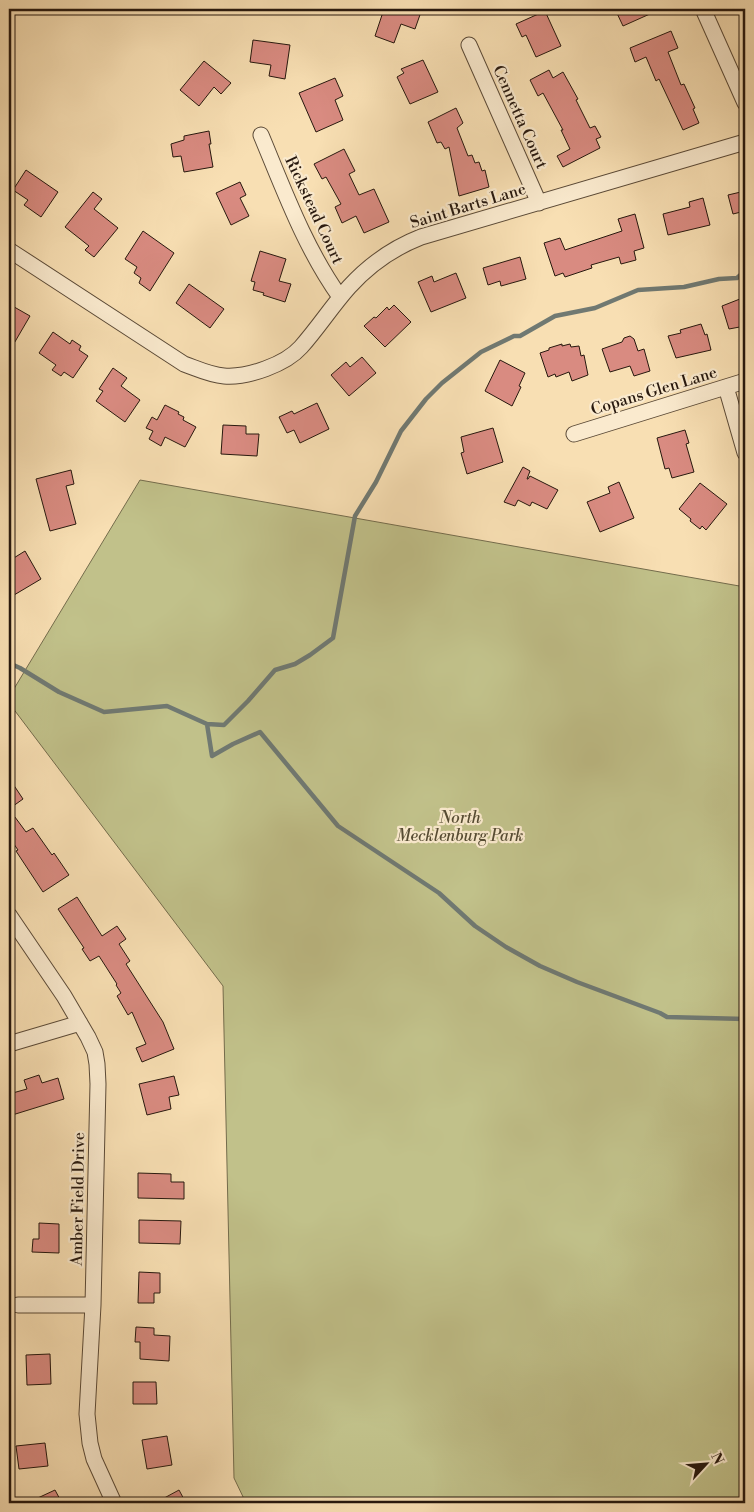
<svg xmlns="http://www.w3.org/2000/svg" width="754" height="1512" viewBox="0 0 754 1512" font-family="'Libre Bodoni',serif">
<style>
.park{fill:#c1c18a;stroke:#746c4c}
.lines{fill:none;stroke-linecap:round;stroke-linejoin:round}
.stream{stroke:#707972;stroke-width:4.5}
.building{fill:#d98b81;stroke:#27180e}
.street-casing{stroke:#5b4a37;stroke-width:17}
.street{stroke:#faeace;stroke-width:15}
.labels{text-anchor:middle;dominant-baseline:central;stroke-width:4.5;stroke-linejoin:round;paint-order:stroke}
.street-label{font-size:16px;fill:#27180e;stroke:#faeace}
.park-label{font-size:16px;font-style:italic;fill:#554b33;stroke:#faeace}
</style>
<rect width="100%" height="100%" fill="#f8dfb3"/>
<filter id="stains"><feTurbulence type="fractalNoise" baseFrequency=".004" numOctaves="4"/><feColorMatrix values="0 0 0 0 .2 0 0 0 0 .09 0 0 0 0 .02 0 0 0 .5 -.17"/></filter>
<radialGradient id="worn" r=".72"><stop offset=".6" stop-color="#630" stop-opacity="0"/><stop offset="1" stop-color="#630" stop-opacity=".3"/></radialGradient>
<path class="park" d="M 140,480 L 745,587 L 745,1503 L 246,1503 L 234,1478 L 223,986 L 9,703 L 9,697 Z"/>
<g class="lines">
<path class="stream" d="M 9,663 L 20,668 L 59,692 L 104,712 L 167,706 L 207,724 L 224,725 L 248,701 L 275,670 L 295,664 L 310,655 L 333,638 L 355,516 L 376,482 L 401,431 L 426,399 L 442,383 L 481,352 L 514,336 L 520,336 L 555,316 L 595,308 L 638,290 L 684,287 L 719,279 L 737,278 L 745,271
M 207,724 L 212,756 L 233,744 L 260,732 L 338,826 L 439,893 L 475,926 L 506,947 L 540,966 L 577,982 L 660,1013 L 667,1017 L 745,1019"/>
</g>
<path class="building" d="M 384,9 L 422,9 L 415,29 L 401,24 L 394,43 L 375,36 Z
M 615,9 L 661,9 L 623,26 Z
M 545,11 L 561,46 L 536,57 L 526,35 L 522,37 L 516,24 Z
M 671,31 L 678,48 L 668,52 L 681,85 L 684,84 L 695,108 L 693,109 L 699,123 L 683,130 L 659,79 L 656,81 L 646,57 L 635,62 L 630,48 Z
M 253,40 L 290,45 L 285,79 L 269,76 L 271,65 L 250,62 Z
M 423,60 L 438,92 L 410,104 L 397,77 L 404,73 L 401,69 Z
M 204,61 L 231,83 L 221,94 L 214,87 L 199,106 L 180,90 Z
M 549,70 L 553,78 L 563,72 L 578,99 L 576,100 L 590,128 L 595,126 L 601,137 L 596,139 L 600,148 L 563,167 L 557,156 L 570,149 L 561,130 L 563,130 L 543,93 L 538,96 L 530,80 Z
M 335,78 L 343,96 L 335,100 L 343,120 L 316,132 L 299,93 Z
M 456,108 L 463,123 L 457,128 L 468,156 L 472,155 L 475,163 L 479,162 L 482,171 L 485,170 L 489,187 L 459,196 L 449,147 L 445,149 L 441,142 L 437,143 L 428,122 Z
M 209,131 L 211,144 L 209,144 L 213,167 L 184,172 L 181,156 L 173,157 L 171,144 L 184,140 L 184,136 Z
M 344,149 L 355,171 L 349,174 L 359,195 L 374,189 L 389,222 L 364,233 L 356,216 L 342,223 L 335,207 L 341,204 L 326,177 L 322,179 L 314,164 Z
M 26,170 L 58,192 L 41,217 L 24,205 L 28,200 L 13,190 Z
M 240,182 L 246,195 L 240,198 L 249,216 L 231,225 L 216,193 Z
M 745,191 L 745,211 L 733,214 L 728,195 Z
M 93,192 L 102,199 L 94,209 L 118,228 L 94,257 L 85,250 L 89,246 L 65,227 Z
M 703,198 L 710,225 L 668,235 L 663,214 L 690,207 L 689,202 Z
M 635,214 L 644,248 L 634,251 L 636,260 L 621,264 L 619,257 L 591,265 L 592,268 L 565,277 L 563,273 L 555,276 L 544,243 L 560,238 L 565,250 L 622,231 L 618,219 Z
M 143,231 L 174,253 L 150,291 L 139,283 L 141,278 L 134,273 L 137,267 L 125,259 Z
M 260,251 L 286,259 L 279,281 L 291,284 L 285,302 L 263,295 L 264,293 L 253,290 L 255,282 L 251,281 Z
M 520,257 L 526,279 L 501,286 L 500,281 L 488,285 L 483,268 Z
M 456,273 L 466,298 L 431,312 L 418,282 L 432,276 L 434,282 Z
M 189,284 L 224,309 L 210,328 L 176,303 Z
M 745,297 L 745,326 L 729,329 L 722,306 Z
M 9,304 L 30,316 L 9,352 Z
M 394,305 L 411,322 L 385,347 L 364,326 L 374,317 L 376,318 L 387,307 L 389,310 Z
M 701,324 L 705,335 L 707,334 L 711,350 L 676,358 L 668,336 L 681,333 L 680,330 Z
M 53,332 L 70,344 L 72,340 L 81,346 L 79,350 L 88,356 L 73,378 L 64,372 L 61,376 L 52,370 L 56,365 L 39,353 Z
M 630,336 L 634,339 L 638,351 L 644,349 L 650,371 L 634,376 L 630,366 L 610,372 L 602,349 L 622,342 L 624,338 Z
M 562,344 L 562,346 L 570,344 L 571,347 L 579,346 L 581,356 L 584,355 L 588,375 L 572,381 L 569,372 L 556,377 L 555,374 L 548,377 L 540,353 L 549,350 L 549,348 Z
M 362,357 L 376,373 L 349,396 L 331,375 L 346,362 L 350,367 Z
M 500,360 L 525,373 L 519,386 L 521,387 L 512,406 L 485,391 Z
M 113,368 L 127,378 L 121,386 L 140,400 L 125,422 L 96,401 L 103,391 L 99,389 Z
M 317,403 L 329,429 L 300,443 L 294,430 L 287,433 L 279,417 L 292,411 L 294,414 Z
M 165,405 L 179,412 L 178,414 L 184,417 L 183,420 L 196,427 L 185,447 L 165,437 L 161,446 L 149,439 L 153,431 L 146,428 L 152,417 L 157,420 Z
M 223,425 L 246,426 L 246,434 L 259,434 L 257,456 L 221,454 Z
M 493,428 L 503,462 L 467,474 L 461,453 L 464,452 L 461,437 Z
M 685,430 L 689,443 L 686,444 L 694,472 L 672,478 L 669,468 L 665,469 L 657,438 Z
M 523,467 L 530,471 L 527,479 L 528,479 L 530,476 L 558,490 L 547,509 L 532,502 L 530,506 L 518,500 L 515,506 L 504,502 Z
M 71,470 L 74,484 L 66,486 L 76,524 L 50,531 L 36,479 Z
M 619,482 L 634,518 L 600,532 L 587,502 L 610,493 L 608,487 Z
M 700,483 L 727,504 L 706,530 L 702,526 L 700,529 L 690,521 L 691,519 L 679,509 Z
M 25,551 L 41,579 L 9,598 L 9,561 Z
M 9,778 L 23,799 L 9,809 L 26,832 L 33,828 L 52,855 L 54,853 L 69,875 L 43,892 L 16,851 L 18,850 L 9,837 Z
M 77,897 L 102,936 L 117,926 L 126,939 L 119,944 L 130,961 L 126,964 L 163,1022 L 174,1049 L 142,1062 L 136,1048 L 146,1044 L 132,1012 L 128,1015 L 117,996 L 121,993 L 116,985 L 117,984 L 99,956 L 90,961 L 82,949 L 84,948 L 58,909 Z
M 39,1075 L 42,1083 L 58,1078 L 64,1099 L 9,1116 L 9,1094 L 27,1089 L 24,1080 Z
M 174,1076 L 179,1095 L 169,1097 L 171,1109 L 147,1115 L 139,1084 Z
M 138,1173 L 171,1174 L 171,1182 L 184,1182 L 184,1199 L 138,1198 Z
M 139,1220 L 181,1221 L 180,1244 L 139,1243 Z
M 39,1223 L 59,1224 L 59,1253 L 32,1252 L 33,1239 L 39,1239 Z
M 139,1272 L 160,1273 L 160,1293 L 154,1293 L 154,1303 L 138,1303 Z
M 136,1327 L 154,1328 L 154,1335 L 170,1336 L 169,1361 L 140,1359 L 140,1342 L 135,1342 Z
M 50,1354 L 51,1384 L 27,1385 L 26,1355 Z
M 133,1382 L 156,1382 L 157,1404 L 133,1404 Z
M 167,1436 L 172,1465 L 147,1469 L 142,1440 Z
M 45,1443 L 48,1466 L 19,1469 L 16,1446 Z
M 55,1490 L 62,1503 L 27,1503 Z
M 179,1490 L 186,1503 L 155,1503 Z"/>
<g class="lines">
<g class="street-casing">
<path id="street" d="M 703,9 L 745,103
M 469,45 L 539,203
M 261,135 C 284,190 305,248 340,297
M 9,250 L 184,364 C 198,369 210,375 224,376 C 248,378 286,364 301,347 C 318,328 332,306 349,287 C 369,265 393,248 421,237 L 745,142
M 726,387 L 745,453
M 574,434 L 745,381
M 9,915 L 64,996 L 88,1037 L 95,1052 L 97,1064 L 98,1084 L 93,1305 L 87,1414 L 90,1443 L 94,1459 L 114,1503
M 9,1044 L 80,1023
M 18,1305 L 93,1305"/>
</g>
<use href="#street" class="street"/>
</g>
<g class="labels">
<g class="street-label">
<text transform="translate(520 117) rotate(66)">Cennetta Court</text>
<text transform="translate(468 206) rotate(-17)">Saint Barts Lane</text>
<text transform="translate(314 210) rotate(65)">Rickstead Court</text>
<text transform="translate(654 391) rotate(-17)">Copans Glen Lane</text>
<text transform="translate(78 1199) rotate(-89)">Amber Field Drive</text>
</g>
<g class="park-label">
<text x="460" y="818">North<tspan x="460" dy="18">Mecklenburg Park</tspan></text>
</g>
</g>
<rect width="754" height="1512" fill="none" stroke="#f8dfb3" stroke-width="30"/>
<rect x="10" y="10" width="734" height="1492" fill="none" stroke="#27180e" stroke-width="2.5"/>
<rect x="15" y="15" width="724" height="1482" fill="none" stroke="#27180e"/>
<g transform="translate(706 1464) rotate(64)" stroke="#faeace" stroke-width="4" paint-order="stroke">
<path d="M0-4L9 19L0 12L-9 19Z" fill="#27180e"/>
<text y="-8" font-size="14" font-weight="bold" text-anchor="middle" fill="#27180e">N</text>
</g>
<rect width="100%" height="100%" filter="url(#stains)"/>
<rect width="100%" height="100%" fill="url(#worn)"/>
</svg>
